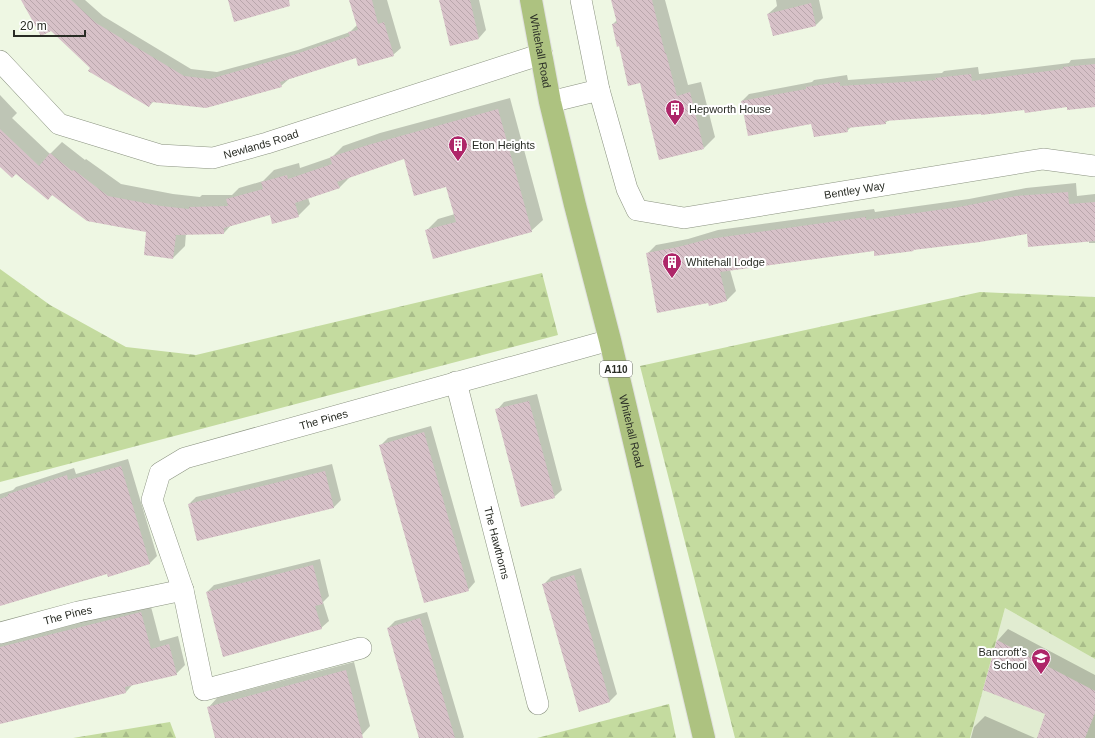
<svg xmlns="http://www.w3.org/2000/svg" width="1095" height="738" viewBox="0 0 1095 738" font-family="Helvetica,sans-serif">
<style>
.built{fill:#e1ecd1}
.forest{fill:url(#forest-firs)}
.shadow{fill:#0003}
.building{fill:url(#building-back-hatch)}
.lines{fill:none;stroke-linecap:round;stroke-linejoin:round}
.minor-casing{stroke:#8b9381;stroke-width:22}
.primary-casing{stroke:#e1e1e0;stroke-width:24}
.minor{stroke:#fff;stroke-width:21}
.primary{stroke:#adc280;stroke-width:22}
.labels{text-anchor:middle;dominant-baseline:central;stroke-width:4;stroke-linejoin:round;paint-order:stroke}
.shield{fill:#fff;stroke:#696b66;stroke-width:1}
.shield-label{font-size:10px;font-weight:bold;fill:#292c25}
.street-label{font-size:11px;fill:#292c25;stroke:#fff}
.poi-label{font-size:11px;fill:#292c25;stroke:#fff;text-anchor:start}
</style>
<defs>
<pattern id="forest-firs" width="22" height="20" patternUnits="userSpaceOnUse"><rect width="22" height="20" fill="#c4db9f"/><path d="M5 1l3.5 6h-7zM16 11l3.5 6h-7z" fill="#a8bc89"/></pattern>
<pattern id="building-back-hatch" width="6" height="6" patternUnits="userSpaceOnUse"><rect width="6" height="6" fill="#d7c1c8"/><path d="M-1 5l2 2M0 0l6 6M5-1l2 2" fill="none" stroke="#b9a6ac"/></pattern>
</defs>
<rect width="100%" height="100%" fill="#eef7e3"/>
<path class="built" d="M 1005,608 L 1095,659 L 1095,738 L 970,738 Z"/>
<path class="forest" d="M 0,269 L 50,305 L 126,347 L 196,355 L 542,273 L 558,335 L 0,482 Z
M 980,292 L 1095,297 L 1095,659 L 1005,608 L 970,738 L 735,738 L 640,366 Z
M 669,704 L 676,738 L 537,738 Z
M 170,722 L 176,738 L 73,738 Z"/>
<path class="shadow" d="M 22,0 L 85,0 L 103,16 L 191,69 L 217,72 L 298,50 L 350,32 L 357,25 L 350,0 L 387,0 L 401,48 L 393,55 L 356,57 L 289,79 L 281,86 L 154,101 L 149,106 L 91,68 Z
M 440,0 L 479,0 L 486,30 L 479,38 L 450,44 Z
M 612,0 L 665,0 L 688,85 L 701,82 L 715,137 L 704,148 L 641,82 L 620,45 L 613,24 L 617,20 Z
M 776,0 L 819,0 L 823,18 L 816,25 L 774,35 L 768,14 L 777,6 Z
M 1095,58 L 1095,106 L 1068,106 L 889,120 L 885,123 L 851,127 L 847,131 L 812,122 L 742,101 L 749,94 L 812,82 L 814,80 L 847,75 L 848,80 L 942,73 L 944,71 L 978,67 L 979,74 L 1069,63 L 1071,60 Z
M 0,95 L 17,113 L 12,118 L 50,154 L 62,142 L 85,160 L 86,159 L 121,184 L 173,194 L 200,197 L 202,195 L 232,195 L 239,188 L 263,181 L 274,170 L 299,163 L 300,168 L 332,157 L 343,146 L 380,133 L 510,98 L 543,220 L 531,231 L 426,231 L 438,219 L 455,214 L 447,186 L 404,158 L 350,177 L 339,188 L 308,198 L 310,204 L 298,216 L 271,214 L 232,224 L 224,233 L 186,233 L 185,246 L 173,258 L 147,231 L 53,194 L 16,172 L 0,166 Z
M 1076,183 L 1077,196 L 1095,194 L 1095,243 L 1089,243 L 1089,240 L 1028,232 L 874,250 L 730,270 L 736,291 L 727,300 L 709,305 L 709,302 L 647,254 L 656,245 L 688,239 L 718,230 L 874,209 L 875,212 L 969,199 L 1026,188 Z
M 537,394 L 562,490 L 554,497 L 497,410 L 504,402 Z
M 431,426 L 475,582 L 468,590 L 381,445 L 388,438 Z
M 128,459 L 157,556 L 149,564 L 107,572 L 0,605 L 0,494 L 13,490 L 16,487 L 74,468 L 76,474 Z
M 332,464 L 341,500 L 334,507 L 189,504 L 196,497 Z
M 320,559 L 329,596 L 323,602 L 329,621 L 321,628 L 207,592 L 214,585 Z
M 581,568 L 617,694 L 609,702 L 544,584 L 551,577 Z
M 150,603 L 160,641 L 178,636 L 185,665 L 176,674 L 133,684 L 126,692 L 0,717 L 0,641 Z
M 427,612 L 464,737 L 463,738 L 420,738 L 388,628 L 395,621 Z
M 1008,629 L 1095,675 L 1095,738 L 1038,738 L 1046,713 L 984,690 L 998,640 Z
M 354,662 L 370,726 L 362,735 L 349,738 L 216,738 L 209,707 L 217,698 Z
M 985,716 L 1035,738 L 971,738 L 974,727 Z"/>
<path class="building" d="M 21,0 L 71,0 L 96,23 L 184,76 L 210,79 L 290,56 L 350,36 L 348,32 L 358,30 L 349,0 L 372,0 L 378,24 L 384,22 L 394,56 L 358,66 L 356,58 L 280,82 L 282,87 L 206,108 L 152,102 L 149,107 L 88,71 L 90,68 L 51,31 L 41,36 Z
M 228,0 L 289,0 L 290,6 L 234,22 Z
M 439,0 L 470,0 L 479,39 L 450,46 Z
M 611,0 L 652,0 L 665,53 L 666,53 L 677,96 L 690,92 L 704,149 L 659,160 L 640,83 L 628,86 L 619,46 L 617,47 L 612,24 L 617,23 Z
M 811,3 L 816,26 L 773,36 L 767,14 Z
M 1095,64 L 1095,107 L 1067,110 L 1067,107 L 1025,113 L 1024,110 L 981,115 L 981,114 L 885,121 L 886,124 L 847,128 L 848,132 L 814,137 L 811,124 L 748,136 L 741,101 L 806,89 L 806,87 L 840,82 L 840,86 L 936,80 L 935,78 L 971,74 L 972,81 L 1063,69 L 1063,67 Z
M 498,109 L 532,232 L 433,259 L 425,230 L 456,222 L 446,187 L 414,196 L 404,159 L 337,182 L 340,188 L 295,203 L 299,217 L 272,224 L 270,215 L 224,228 L 224,234 L 176,235 L 173,259 L 144,255 L 146,232 L 87,221 L 52,195 L 48,200 L 16,174 L 12,178 L 0,167 L 0,129 L 39,166 L 50,153 L 72,171 L 74,170 L 108,196 L 161,206 L 189,209 L 189,207 L 228,206 L 226,199 L 263,189 L 261,182 L 287,175 L 288,179 L 332,164 L 330,157 L 368,145 Z
M 1068,192 L 1069,204 L 1095,202 L 1095,241 L 1028,247 L 1027,234 L 980,242 L 913,250 L 914,251 L 874,256 L 874,251 L 720,272 L 727,301 L 709,306 L 708,303 L 657,313 L 646,253 L 678,247 L 709,239 L 866,217 L 866,220 L 959,207 L 1016,196 Z
M 529,401 L 555,498 L 521,507 L 495,409 Z
M 424,432 L 469,591 L 424,603 L 379,445 Z
M 121,466 L 150,564 L 108,577 L 107,574 L 0,606 L 0,499 L 8,496 L 8,494 L 67,475 L 68,480 Z
M 325,471 L 334,508 L 197,541 L 188,504 Z
M 313,565 L 323,604 L 315,606 L 322,629 L 223,657 L 206,592 Z
M 574,575 L 610,702 L 579,712 L 542,584 Z
M 141,612 L 151,649 L 169,644 L 177,675 L 125,687 L 126,693 L 0,724 L 0,647 Z
M 420,618 L 455,738 L 419,738 L 398,667 L 387,628 Z
M 997,640 L 1095,691 L 1095,713 L 1085,738 L 1037,738 L 1045,714 L 983,690 Z
M 346,670 L 363,738 L 215,738 L 207,707 Z"/>
<g class="lines">
<g class="minor-casing">
<g id="minor">
<path d="M 581,0 L 599,90"/>
<path id="s1" d="M 0,61 L 59,124 L 160,155 L 213,158 L 267,143 L 542,54"/>
<path id="s2" d="M 550,102 L 599,90 L 627,189 L 637,210 L 684,218 L 1043,159 L 1095,166"/>
<path id="s3" d="M 456,382 L 538,704"/>
<path id="s4" d="M 0,633 L 78,612 L 183,590"/>
<path id="s5" d="M 361,648 L 204,690 L 183,590 L 152,500 L 160,473 L 185,458 L 610,340"/>
</g>
</g>
<g class="primary-casing">
<g id="primary">
<path id="s6" d="M 531,0 L 550,102 L 575,205 L 610,340 L 704,738"/>
</g>
</g>
<use href="#minor" class="minor"/>
<use href="#primary" class="primary"/>
</g>
<defs>
<g id="building-pin" transform="scale(1)"><path d="M0 17L-7.5 6A9.5 9.5 0 1 1 7.5 6Z" fill="#ae2669" stroke="#fff"/><path d="M-4-6H4V6H1V3H-1V6H-4ZM-2.5-4.3h1.7v1.8h-1.7ZM.8-4.3h1.7v1.8H.8ZM-2.5-1h1.7V.8h-1.7ZM.8-1h1.7V.8H.8Z" fill="#fff"/></g>
<g id="school-pin" transform="scale(1)"><path d="M0 17L-7.5 6A9.5 9.5 0 1 1 7.5 6Z" fill="#ae2669" stroke="#fff"/><path d="M0-5L7-2L0 1L-7-2ZM-4 1L0 2.5L4 1V4Q0 6-4 4Z" fill="#fff"/></g>
</defs>
<g fill-rule="evenodd">
<use href="#building-pin" x="675" y="109"/>
<use href="#building-pin" x="458" y="145"/>
<use href="#building-pin" x="672" y="262"/>
<use href="#school-pin" x="1041" y="658"/>
</g>
<g class="labels">
<rect class="shield" x="600" y="361" width="32" height="16" rx="3"/>
<g class="shield-label">
<text x="616" y="369">A110</text>
</g>
<g class="street-label">
<text stroke="none"><textPath href="#s6" startOffset="52">Whitehall Road</textPath></text>
<text stroke="none"><textPath href="#s1" startOffset="295">Newlands Road</textPath></text>
<text stroke="none"><textPath href="#s2" startOffset="397">Bentley Way</textPath></text>
<text stroke="none"><textPath href="#s5" startOffset="561">The Pines</textPath></text>
<text stroke="none"><textPath href="#s6" startOffset="443">Whitehall Road</textPath></text>
<text stroke="none"><textPath href="#s3" startOffset="166">The Hawthorns</textPath></text>
<text stroke="none"><textPath href="#s4" startOffset="70">The Pines</textPath></text>
</g>
<g class="poi-label">
<text x="689" y="109">Hepworth House</text>
<text x="472" y="145">Eton Heights</text>
<text x="686" y="262">Whitehall Lodge</text>
<text x="1027" y="652" text-anchor="end">Bancroft's<tspan x="1027" dy="13">School</tspan></text>
</g>
</g>
<path d="M14 30v6h71v-6" fill="none" stroke="#292c25" stroke-width="2"/>
<text x="20" y="30" font-size="12" fill="#292c25" stroke="#ffffff" stroke-width="3" paint-order="stroke">20 m</text>
</svg>
